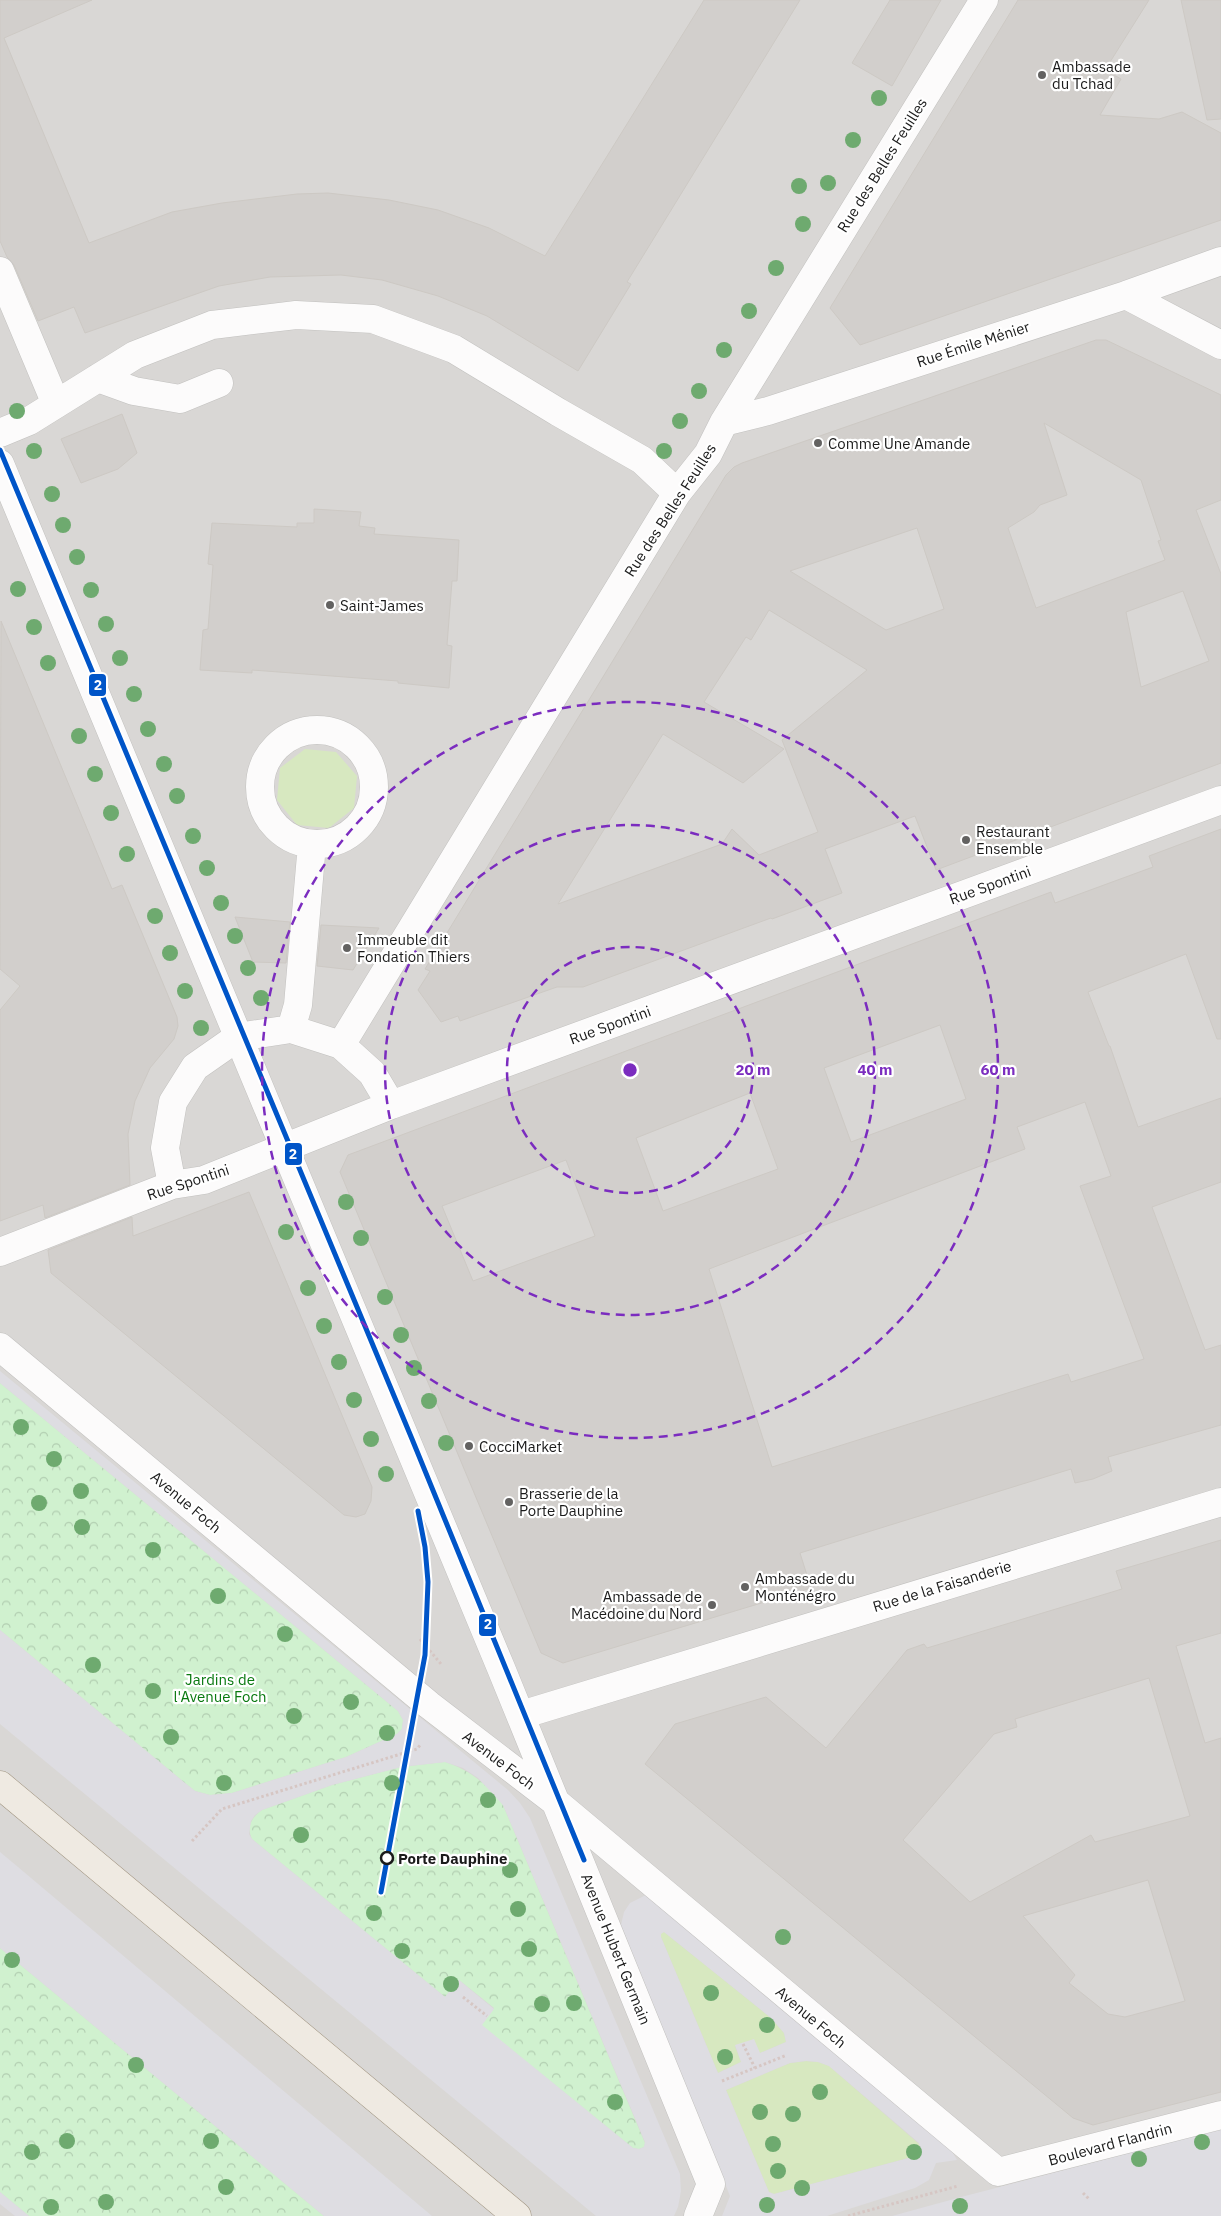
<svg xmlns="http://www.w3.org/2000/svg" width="1221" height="2216" viewBox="0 0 1221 2216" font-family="'IBM Plex Sans',sans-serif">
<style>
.residential{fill:#d9d7d5}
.grass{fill:#d7e8c0}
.park{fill:url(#park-crowns)}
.plaza{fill:#dedde2;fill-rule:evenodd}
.building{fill:#d2cfcc;stroke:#cdc9c4;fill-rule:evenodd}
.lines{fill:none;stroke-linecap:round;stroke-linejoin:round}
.minor-casing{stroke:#c2c1bf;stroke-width:29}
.major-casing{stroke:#a09480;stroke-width:29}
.path{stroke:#d6c6c3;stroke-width:3;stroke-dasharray:2.5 2.5;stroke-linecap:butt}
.minor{stroke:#fcfbfb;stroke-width:28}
.major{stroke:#efeae2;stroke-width:28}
.metro-1-casing{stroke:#fff;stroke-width:9}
.metro-1{stroke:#0055c8;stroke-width:5}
.tree{fill:#6eaa6f}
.ring{fill:none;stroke:#7b2cbf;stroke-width:2.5;stroke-dasharray:9 6}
.poi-dot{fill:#636261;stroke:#fff;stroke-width:2}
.stop-dot{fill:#fff;stroke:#1b1b1b;stroke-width:2.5}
.labels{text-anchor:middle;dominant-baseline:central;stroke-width:4.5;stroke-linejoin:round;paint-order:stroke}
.poi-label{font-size:15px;fill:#1b1b1b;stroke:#fff;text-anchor:start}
.street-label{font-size:15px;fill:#1b1b1b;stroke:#fff}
.park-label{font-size:15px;fill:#097910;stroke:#fff}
.stop-label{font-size:15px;font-weight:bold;fill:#1b1b1b;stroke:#fff;text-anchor:start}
.centre{fill:#7b2cbf;stroke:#fff;stroke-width:2.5}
.ring-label{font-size:15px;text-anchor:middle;font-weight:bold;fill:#7b2cbf;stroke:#fff;stroke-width:4.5;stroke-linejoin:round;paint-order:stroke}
.line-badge{stroke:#fff;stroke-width:2}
.badge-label{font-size:14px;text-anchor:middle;font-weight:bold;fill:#fff}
</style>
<defs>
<pattern id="park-crowns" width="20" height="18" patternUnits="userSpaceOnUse" patternTransform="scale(1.25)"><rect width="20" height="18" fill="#d0f1cf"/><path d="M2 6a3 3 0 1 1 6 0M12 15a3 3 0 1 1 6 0" fill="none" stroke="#b2ceb1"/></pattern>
</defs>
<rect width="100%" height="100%" fill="#eae7e3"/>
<path class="residential" d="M 0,0 L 1221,0 L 1221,2216 L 0,2216 Z"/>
<path class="grass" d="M 305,749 L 336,752 L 357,776 L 354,808 L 329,828 L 297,825 L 277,800 L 280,768 Z
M 664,1932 L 771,2018 L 784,2033 L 786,2042 L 760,2053 L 735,2046 L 741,2062 L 718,2073 L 661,1937 L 661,1933 Z
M 806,2061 L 818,2062 L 829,2066 L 919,2144 L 921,2151 L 916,2156 L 774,2194 L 769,2192 L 726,2090 L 790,2063 Z"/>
<path class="park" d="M 0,1383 L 398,1711 L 403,1720 L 402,1729 L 397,1734 L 346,1757 L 232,1793 L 210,1795 L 195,1791 L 185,1783 L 0,1630 Z
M 445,1762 C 470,1770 487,1784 503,1805 L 645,2143 L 644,2147 L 639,2149 L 633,2148 L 481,2025 L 494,2008 L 459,1980 L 445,1997 L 252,1839 C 246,1827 252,1817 262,1810 L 332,1785 L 401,1767 Z
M 0,1948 L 324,2216 L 29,2216 L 0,2192 Z"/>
<path class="plaza" d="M 0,1371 L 508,1790 L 520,1803 L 530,1818 L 680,2174 L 681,2191 L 678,2207 L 674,2216 L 596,2216 L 0,1724 L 0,1630 L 185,1783 L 195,1791 L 210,1795 L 232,1793 L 346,1757 L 397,1734 L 402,1729 L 403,1720 L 398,1711 L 0,1383 ZM 445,1762 L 463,1768 L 478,1778 L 503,1805 L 645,2142 L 644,2147 L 639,2149 L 633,2148 L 482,2025 L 494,2009 L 459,1980 L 445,1997 L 252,1839 L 249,1834 L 251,1821 L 255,1815 L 262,1810 L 332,1785 L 401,1767 Z
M 0,1852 L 18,1867 L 432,2216 L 324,2216 L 0,1948 Z
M 648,1894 L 944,2138 L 957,2160 L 936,2163 L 929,2180 L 915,2188 L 827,2216 L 722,2216 L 730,2196 L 621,1925 L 624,1912 L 630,1903 ZM 664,1932 L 771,2018 L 784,2033 L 786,2042 L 760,2053 L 754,2039 L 735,2045 L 741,2062 L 718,2073 L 661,1937 L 661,1934 ZM 806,2061 L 818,2062 L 829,2066 L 919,2143 L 921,2151 L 916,2156 L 774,2194 L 769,2192 L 726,2090 L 790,2063 Z
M 1221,2129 L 1221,2216 L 892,2216 L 965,2196 Z
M 0,2192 L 29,2216 L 15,2216 L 0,2204 Z"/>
<path class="building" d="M 0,0 L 92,0 L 4,38 L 89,243 L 172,212 L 222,203 L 297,194 L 328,193 L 389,200 L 438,210 L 489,228 L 545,256 L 704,0 L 800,0 L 627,282 L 631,284 L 578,371 L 487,316 L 438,296 L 382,280 L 341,275 L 270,277 L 219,286 L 85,333 L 74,307 L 38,321 L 14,265 L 7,257 L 0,241 Z
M 890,0 L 941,0 L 892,86 L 852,63 Z
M 1018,0 L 1149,0 L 1105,70 L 1121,79 L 1100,115 L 1159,119 L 1182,112 L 1221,133 L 1221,220 L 860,345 L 830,308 Z
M 1181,0 L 1221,0 L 1221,119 L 1207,120 Z
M 1096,340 L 1106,340 L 1221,395 L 1221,500 L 1196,510 L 1221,574 L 1221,763 L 936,870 L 915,816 L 825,849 L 842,893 L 772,919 L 771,918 L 583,987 L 557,987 L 460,1021 L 458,1016 L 441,1022 L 418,990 L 430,971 L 425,969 L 726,475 L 734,467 L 742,463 ZM 1044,423 L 1141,480 L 1161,540 L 1158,541 L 1165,560 L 1036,608 L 1008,528 L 1034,512 L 1040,505 L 1067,495 ZM 917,528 L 944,609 L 886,630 L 790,571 ZM 1183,591 L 1209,661 L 1141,687 L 1126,612 ZM 769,610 L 867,670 L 782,740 L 818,832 L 759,855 L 732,829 L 722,844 L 558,904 L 663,734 L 743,783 L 784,749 L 704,702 L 746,637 L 751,640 Z
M 122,414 L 137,453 L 118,469 L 81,483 L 61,439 Z
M 314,509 L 361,512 L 359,526 L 375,528 L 374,534 L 459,540 L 457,581 L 452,581 L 447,645 L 452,646 L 449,688 L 398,683 L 398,681 L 252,670 L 252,673 L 200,670 L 203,630 L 208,629 L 213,565 L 208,564 L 212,523 L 297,527 L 297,523 L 314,523 Z
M 1,621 L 112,889 L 122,885 L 177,1017 L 178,1026 L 174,1039 L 150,1068 L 135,1101 L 128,1134 L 130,1185 L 45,1218 L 43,1205 L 0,1221 L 0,1010 L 20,986 L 0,969 Z
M 1221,829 L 1221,1039 L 1217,1039 L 1186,954 L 1088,992 L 1109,1046 L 1110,1046 L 1138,1127 L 1221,1098 L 1221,1182 L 1152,1207 L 1205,1350 L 1221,1345 L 1221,1425 L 1108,1457 L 1112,1471 L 1093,1479 L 1075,1483 L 1071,1469 L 800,1553 L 811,1588 L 563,1663 L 541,1653 L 340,1172 L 348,1155 L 1051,892 L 1055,903 L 1153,867 L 1149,856 ZM 940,1025 L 966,1099 L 851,1142 L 824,1068 ZM 750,1093 L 778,1169 L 663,1211 L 636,1138 ZM 1085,1102 L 1111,1176 L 1080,1186 L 1144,1359 L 1071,1382 L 1068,1374 L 772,1467 L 709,1269 L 1025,1149 L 1017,1127 ZM 566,1160 L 595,1236 L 473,1281 L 442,1206 Z
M 235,917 L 290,922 L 286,963 L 253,962 Z
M 321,925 L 379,928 L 353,970 L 317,966 Z
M 249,1192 L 372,1487 L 371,1501 L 365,1514 L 356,1517 L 344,1515 L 51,1273 L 48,1250 L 132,1217 L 133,1236 Z
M 1221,1540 L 1221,1633 L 1176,1646 L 1205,1743 L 1221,1738 L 1221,2092 L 1093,2125 L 1073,2118 L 645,1764 L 675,1724 L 766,1697 L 826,1748 L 907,1650 L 924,1644 L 927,1648 L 1122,1589 L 1116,1571 ZM 1149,1678 L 1190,1816 L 1095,1842 L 1091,1835 L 970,1902 L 903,1840 L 994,1734 L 1017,1727 L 1015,1719 ZM 1148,1880 L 1185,2001 L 1125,2017 L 1108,2014 L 1069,1983 L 1075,1975 L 1023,1916 Z"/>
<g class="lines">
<g class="minor-casing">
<path id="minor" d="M 0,271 L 56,404
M 1126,295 L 1221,345
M 98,378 L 134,391 L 180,399 L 219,383
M 724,422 L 768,411 L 1126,295 L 1221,261
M 0,433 L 29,421 L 135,355 L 212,325 L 296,315 L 373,319 L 454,349 L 558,412 L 642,460 L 677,493
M 0,464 L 501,1668 L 711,2184 L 698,2216
M260 787a57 57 0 1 1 114 0a57 57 0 1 1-114 0Z
M 291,1029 L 298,1005 L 312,844
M 341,1045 L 677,493 L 708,454 L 724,422 L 984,0
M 172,1185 L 165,1148 L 173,1102 L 195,1067 L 238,1037 L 291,1029 L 341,1045 L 372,1073 L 391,1105
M 0,1252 L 172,1185 L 204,1180 L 391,1105 L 1221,800
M 0,1347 L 429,1705 L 558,1804 L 998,2172 L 1221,2115
M 521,1715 L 1221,1502"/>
</g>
<g class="major-casing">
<path id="major" d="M 0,1785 L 517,2216"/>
</g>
<path class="path" d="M 420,1639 L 441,1664
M 192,1841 L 222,1809 L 417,1749 L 421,1744
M 463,1997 L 487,2016
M 743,2044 L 755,2068
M 722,2081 L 787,2055
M 1083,2193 L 1090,2200
M 848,2216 L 958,2186"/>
<use href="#minor" class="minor"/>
<use href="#major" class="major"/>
<g class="metro-1-casing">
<path id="metro-1" d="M 0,450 L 412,1439 L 584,1860
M 381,1892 L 425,1655 L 428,1582 L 425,1547 L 418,1511"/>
</g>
<use href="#metro-1" class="metro-1"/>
</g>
<g class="tree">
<circle cx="879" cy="98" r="8"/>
<circle cx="853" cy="140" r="8"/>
<circle cx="828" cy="183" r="8"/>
<circle cx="799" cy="186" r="8"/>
<circle cx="803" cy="224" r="8"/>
<circle cx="776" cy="268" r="8"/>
<circle cx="749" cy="311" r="8"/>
<circle cx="724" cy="350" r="8"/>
<circle cx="699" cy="391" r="8"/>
<circle cx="17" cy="411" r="8"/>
<circle cx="680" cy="421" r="8"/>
<circle cx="34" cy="451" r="8"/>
<circle cx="664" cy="451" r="8"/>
<circle cx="52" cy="494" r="8"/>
<circle cx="63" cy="525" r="8"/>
<circle cx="77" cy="557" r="8"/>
<circle cx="18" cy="589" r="8"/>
<circle cx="91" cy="590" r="8"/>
<circle cx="106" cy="624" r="8"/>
<circle cx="34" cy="627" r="8"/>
<circle cx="120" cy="658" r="8"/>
<circle cx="48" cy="663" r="8"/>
<circle cx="134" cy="694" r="8"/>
<circle cx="148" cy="729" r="8"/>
<circle cx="79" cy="736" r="8"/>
<circle cx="164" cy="764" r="8"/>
<circle cx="95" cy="774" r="8"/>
<circle cx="177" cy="796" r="8"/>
<circle cx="111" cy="813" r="8"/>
<circle cx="193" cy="836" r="8"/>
<circle cx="127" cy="854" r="8"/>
<circle cx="207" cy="868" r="8"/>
<circle cx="221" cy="903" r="8"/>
<circle cx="155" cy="916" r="8"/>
<circle cx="235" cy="936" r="8"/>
<circle cx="170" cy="953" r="8"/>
<circle cx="248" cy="968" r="8"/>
<circle cx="185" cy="991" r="8"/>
<circle cx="261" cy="998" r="8"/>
<circle cx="201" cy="1028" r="8"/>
<circle cx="346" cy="1202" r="8"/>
<circle cx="286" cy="1232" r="8"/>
<circle cx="361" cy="1238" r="8"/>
<circle cx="308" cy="1288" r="8"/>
<circle cx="385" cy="1297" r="8"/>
<circle cx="324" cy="1326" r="8"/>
<circle cx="401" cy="1335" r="8"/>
<circle cx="339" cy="1362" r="8"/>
<circle cx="414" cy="1368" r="8"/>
<circle cx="354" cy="1400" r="8"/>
<circle cx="429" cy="1401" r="8"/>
<circle cx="21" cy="1427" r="8"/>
<circle cx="371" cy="1439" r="8"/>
<circle cx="446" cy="1443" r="8"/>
<circle cx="54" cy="1459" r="8"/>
<circle cx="386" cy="1474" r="8"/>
<circle cx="81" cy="1491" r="8"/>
<circle cx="39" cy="1503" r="8"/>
<circle cx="82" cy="1527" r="8"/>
<circle cx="153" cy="1550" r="8"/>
<circle cx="218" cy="1596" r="8"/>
<circle cx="285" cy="1634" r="8"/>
<circle cx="93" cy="1665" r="8"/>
<circle cx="153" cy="1691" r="8"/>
<circle cx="351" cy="1702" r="8"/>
<circle cx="294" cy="1716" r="8"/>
<circle cx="387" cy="1733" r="8"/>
<circle cx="171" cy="1737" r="8"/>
<circle cx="224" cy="1783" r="8"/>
<circle cx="392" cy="1783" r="8"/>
<circle cx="488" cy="1800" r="8"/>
<circle cx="301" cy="1835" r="8"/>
<circle cx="510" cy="1870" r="8"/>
<circle cx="518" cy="1909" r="8"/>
<circle cx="374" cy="1913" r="8"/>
<circle cx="783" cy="1937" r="8"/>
<circle cx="529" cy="1949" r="8"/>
<circle cx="402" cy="1951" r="8"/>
<circle cx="12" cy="1960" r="8"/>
<circle cx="451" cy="1984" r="8"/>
<circle cx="711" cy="1993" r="8"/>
<circle cx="574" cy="2003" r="8"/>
<circle cx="542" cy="2004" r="8"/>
<circle cx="767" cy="2025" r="8"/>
<circle cx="725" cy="2057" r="8"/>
<circle cx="136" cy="2065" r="8"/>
<circle cx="820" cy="2092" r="8"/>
<circle cx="615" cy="2102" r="8"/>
<circle cx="760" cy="2112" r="8"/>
<circle cx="793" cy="2114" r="8"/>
<circle cx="67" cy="2141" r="8"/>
<circle cx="211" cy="2141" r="8"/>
<circle cx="1202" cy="2142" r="8"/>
<circle cx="773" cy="2144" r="8"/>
<circle cx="32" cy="2152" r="8"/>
<circle cx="914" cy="2152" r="8"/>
<circle cx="1139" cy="2159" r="8"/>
<circle cx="778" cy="2171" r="8"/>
<circle cx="226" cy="2187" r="8"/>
<circle cx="802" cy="2188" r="8"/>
<circle cx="106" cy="2202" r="8"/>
<circle cx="767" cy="2205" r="8"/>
<circle cx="960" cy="2206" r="8"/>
<circle cx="51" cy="2207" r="8"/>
</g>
<g class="ring">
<circle cx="630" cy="1070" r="123"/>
<circle cx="630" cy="1070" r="245"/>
<circle cx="630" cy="1070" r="368"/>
</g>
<g class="poi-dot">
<circle cx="1042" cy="75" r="5"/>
<circle cx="818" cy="443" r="5"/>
<circle cx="330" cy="605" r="5"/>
<circle cx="966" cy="840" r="5"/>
<circle cx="347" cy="948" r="5"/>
<circle cx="469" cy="1446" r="5"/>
<circle cx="509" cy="1502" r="5"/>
<circle cx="745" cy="1587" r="5"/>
<circle cx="712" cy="1605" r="5"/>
</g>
<circle class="stop-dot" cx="387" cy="1858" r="6"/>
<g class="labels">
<g class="poi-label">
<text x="1052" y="66">Ambassade<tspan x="1052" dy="17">du Tchad</tspan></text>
<text x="828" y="443">Comme Une Amande</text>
<text x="340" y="605">Saint-James</text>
<text x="976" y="831">Restaurant<tspan x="976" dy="17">Ensemble</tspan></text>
<text x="357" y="939">Immeuble dit<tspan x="357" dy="17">Fondation Thiers</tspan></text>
<text x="479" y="1446">CocciMarket</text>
<text x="519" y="1493">Brasserie de la<tspan x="519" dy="17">Porte Dauphine</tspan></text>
<text x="755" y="1578">Ambassade du<tspan x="755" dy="17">Monténégro</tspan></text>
<text x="702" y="1596" text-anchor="end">Ambassade de<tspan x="702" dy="17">Macédoine du Nord</tspan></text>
</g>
<g class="street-label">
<text transform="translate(882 165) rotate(-58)">Rue des Belles Feuilles</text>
<text transform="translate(973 344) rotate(-18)">Rue Émile Ménier</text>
<text transform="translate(670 510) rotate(-57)">Rue des Belles Feuilles</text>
<text transform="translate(990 885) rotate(-20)">Rue Spontini</text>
<text transform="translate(610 1025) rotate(-20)">Rue Spontini</text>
<text transform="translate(188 1182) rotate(-18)">Rue Spontini</text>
<text transform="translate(186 1502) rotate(40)">Avenue Foch</text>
<text transform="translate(942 1586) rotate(-17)">Rue de la Faisanderie</text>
<text transform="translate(499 1760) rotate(37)">Avenue Foch</text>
<text transform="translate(616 1949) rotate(68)">Avenue Hubert Germain</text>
<text transform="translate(811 2017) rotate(40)">Avenue Foch</text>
<text transform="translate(1110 2144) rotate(-15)">Boulevard Flandrin</text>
</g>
<g class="park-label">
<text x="220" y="1679">Jardins de<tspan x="220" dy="17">l'Avenue Foch</tspan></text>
</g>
<g class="stop-label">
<text x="398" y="1858">Porte Dauphine</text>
</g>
</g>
<circle cx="630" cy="1070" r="8" class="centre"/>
<g class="ring-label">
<text x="753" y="1075">20 m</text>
<text x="875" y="1075">40 m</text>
<text x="998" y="1075">60 m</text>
</g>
<g class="line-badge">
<rect x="88" y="673" width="19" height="24" rx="5" fill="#0055c8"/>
<rect x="284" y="1142" width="19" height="24" rx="5" fill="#0055c8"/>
<rect x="478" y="1613" width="19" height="24" rx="5" fill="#0055c8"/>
</g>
<g class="badge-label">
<text x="98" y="690">2</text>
<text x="293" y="1159">2</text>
<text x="488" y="1629">2</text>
</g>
</svg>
